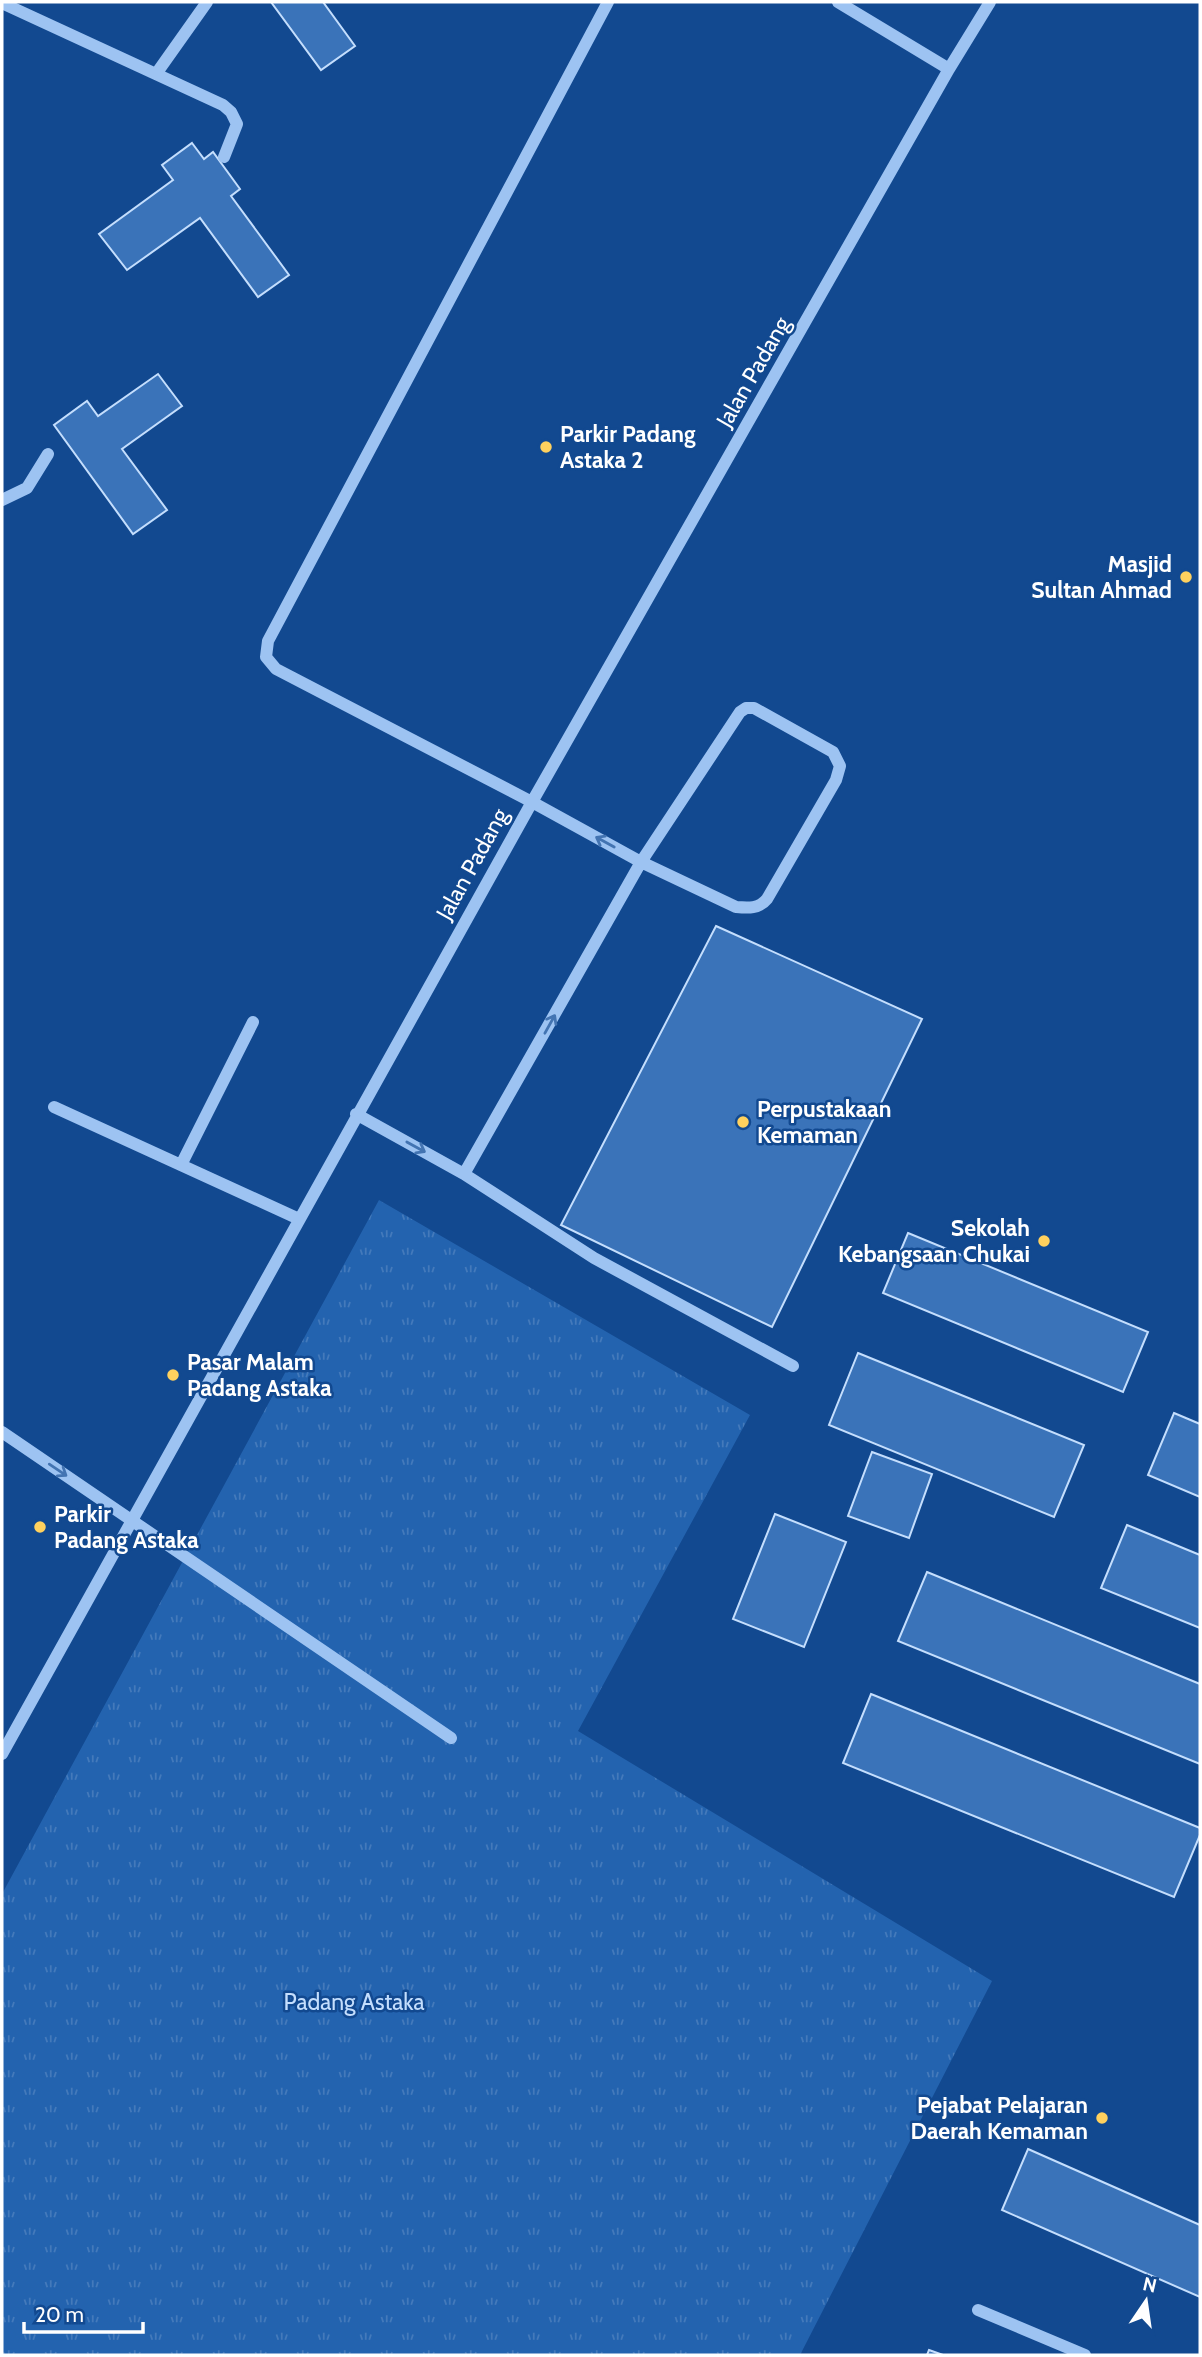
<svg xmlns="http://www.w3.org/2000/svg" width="1202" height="2357" viewBox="0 0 1202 2357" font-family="Cabin,sans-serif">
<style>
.park{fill:url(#park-tufts)}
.building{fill:#3a73b9;stroke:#c4defd;stroke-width:2}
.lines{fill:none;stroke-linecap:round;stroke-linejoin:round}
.minor{stroke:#9dc3f2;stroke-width:12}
.oneway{stroke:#4374b2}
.poi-dot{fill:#ffd15e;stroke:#124990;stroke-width:2.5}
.labels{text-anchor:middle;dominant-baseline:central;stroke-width:5;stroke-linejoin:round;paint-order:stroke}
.street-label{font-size:23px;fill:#fff;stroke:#124990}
.poi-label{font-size:23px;font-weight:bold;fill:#fff;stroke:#124990;text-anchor:start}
.park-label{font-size:23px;fill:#c4defd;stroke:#124990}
</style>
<defs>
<pattern id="park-tufts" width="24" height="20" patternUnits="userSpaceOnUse" patternTransform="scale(1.75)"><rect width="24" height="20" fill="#2363af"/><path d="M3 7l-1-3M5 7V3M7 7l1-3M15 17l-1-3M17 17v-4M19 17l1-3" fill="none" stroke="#447abb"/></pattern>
</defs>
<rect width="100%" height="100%" fill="#124990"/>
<path class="park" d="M 379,1200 L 750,1415 L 578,1731 L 992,1981 L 800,2355 L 2,2355 L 2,1894 Z"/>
<path class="building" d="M 271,2 L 323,2 L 355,46 L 321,70 Z
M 192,143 L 204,159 L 213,152 L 240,189 L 231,196 L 289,275 L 258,297 L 200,218 L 127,270 L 99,234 L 173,180 L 162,165 Z
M 158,374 L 182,406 L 122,449 L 167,510 L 133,534 L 54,425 L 87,401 L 98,416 Z
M 716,926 L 922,1019 L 772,1327 L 561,1225 Z
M 908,1233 L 1148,1332 L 1123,1392 L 883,1293 Z
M 858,1353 L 1084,1445 L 1054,1517 L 829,1425 Z
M 1174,1413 L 1200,1424 L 1200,1497 L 1148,1475 Z
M 872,1452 L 932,1474 L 909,1538 L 848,1516 Z
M 775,1514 L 846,1542 L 804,1647 L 733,1619 Z
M 1127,1525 L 1200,1555 L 1200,1628 L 1101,1588 Z
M 927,1572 L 1200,1684 L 1200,1764 L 898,1641 Z
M 871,1694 L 1200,1828 L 1200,1835 L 1174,1897 L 843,1763 Z
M 1028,2149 L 1200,2225 L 1200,2297 L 1002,2210 Z
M 929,2350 L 943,2355 L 927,2355 Z"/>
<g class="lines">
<path class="minor" d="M 838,2 L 949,69
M 2,3 L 223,105 L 231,112 L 237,124 L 224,157
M 156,74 L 207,2
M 2,500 L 27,488 L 48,454
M 746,708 L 754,708 L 833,752 L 840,766 L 836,780 L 767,899 C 759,909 748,908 736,907 L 641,862 L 740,712 Z
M 54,1107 L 299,1219
M 356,1114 L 464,1174 L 641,862 L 532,802 L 276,669 L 266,657 L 268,641 L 608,2
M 181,1165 L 253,1022
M 464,1174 L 594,1258 L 793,1366
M 2,1432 L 451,1738
M 2,1754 L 532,802 L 949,69 L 990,2
M 978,2310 L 1085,2355"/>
</g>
<defs><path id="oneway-shaft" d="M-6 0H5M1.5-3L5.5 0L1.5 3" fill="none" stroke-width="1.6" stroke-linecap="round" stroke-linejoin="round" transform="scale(1.75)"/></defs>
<g class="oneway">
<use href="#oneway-shaft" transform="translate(605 842) rotate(-151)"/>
<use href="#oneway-shaft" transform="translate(550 1024) rotate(-61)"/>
<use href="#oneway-shaft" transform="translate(416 1147) rotate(29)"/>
<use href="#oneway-shaft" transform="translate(58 1470) rotate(34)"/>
</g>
<g class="poi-dot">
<circle cx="546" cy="447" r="7"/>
<circle cx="1186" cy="577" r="7"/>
<circle cx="743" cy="1122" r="7"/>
<circle cx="1044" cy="1241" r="7"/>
<circle cx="173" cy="1375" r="7"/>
<circle cx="40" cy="1527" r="7"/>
<circle cx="1102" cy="2118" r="7"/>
</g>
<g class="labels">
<g class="street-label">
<text transform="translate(753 372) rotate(-60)">Jalan Padang</text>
<text transform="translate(472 864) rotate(-61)">Jalan Padang</text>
</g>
<g class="poi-label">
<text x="560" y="434">Parkir Padang<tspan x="560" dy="26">Astaka 2</tspan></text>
<text x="1172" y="564" text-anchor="end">Masjid<tspan x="1172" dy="26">Sultan Ahmad</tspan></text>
<text x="757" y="1109">Perpustakaan<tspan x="757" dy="26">Kemaman</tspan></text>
<text x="1030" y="1228" text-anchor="end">Sekolah<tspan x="1030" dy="26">Kebangsaan Chukai</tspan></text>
<text x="187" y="1362">Pasar Malam<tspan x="187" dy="26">Padang Astaka</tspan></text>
<text x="54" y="1514">Parkir<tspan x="54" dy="26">Padang Astaka</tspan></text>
<text x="1088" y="2105" text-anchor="end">Pejabat Pelajaran<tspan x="1088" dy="26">Daerah Kemaman</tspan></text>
</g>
<g class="park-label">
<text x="354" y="2002">Padang Astaka</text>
</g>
</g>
<rect width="1202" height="2357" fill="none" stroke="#ffffff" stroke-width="7"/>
<g transform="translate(1146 2301) rotate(13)" stroke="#124990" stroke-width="5" paint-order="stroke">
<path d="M0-5L12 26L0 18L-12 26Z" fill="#ffffff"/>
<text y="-10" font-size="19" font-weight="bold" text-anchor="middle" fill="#ffffff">N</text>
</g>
<path d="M24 2322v10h119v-10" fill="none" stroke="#ffffff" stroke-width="3.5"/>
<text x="35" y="2322" font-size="21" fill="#ffffff" stroke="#124990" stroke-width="5" paint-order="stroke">20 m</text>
</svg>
